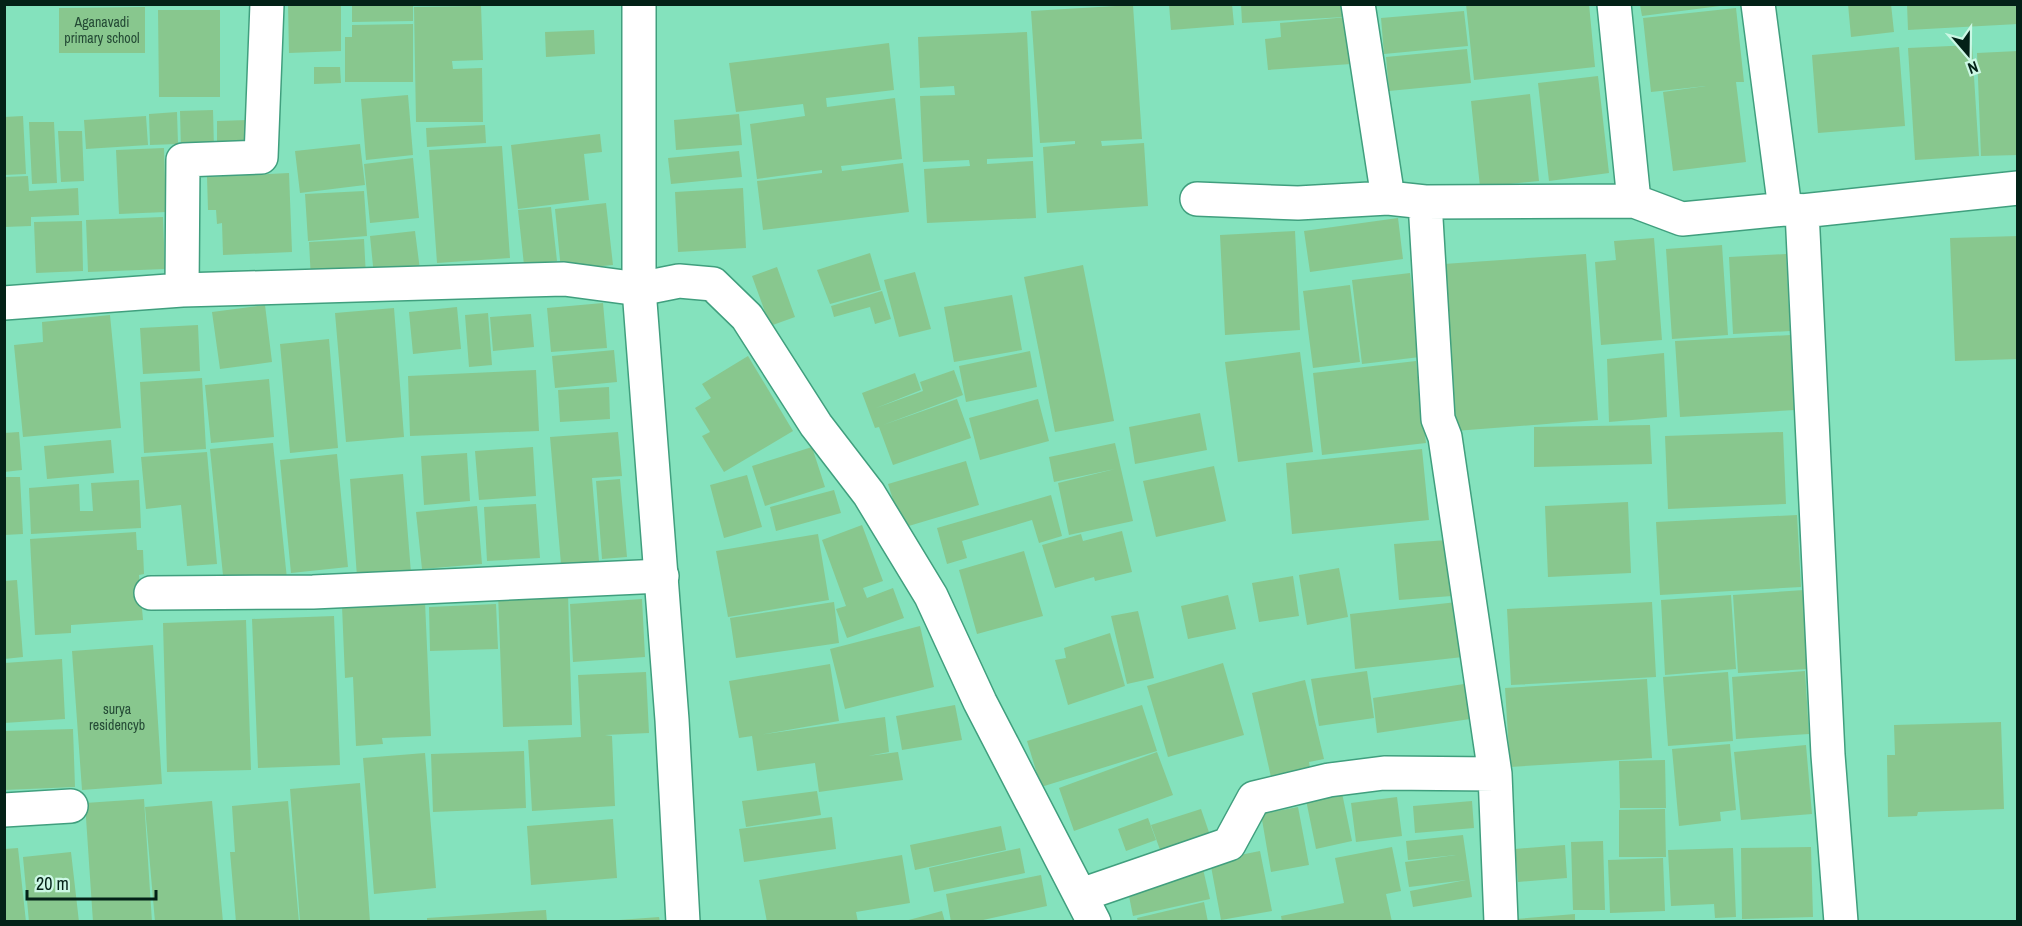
<svg xmlns="http://www.w3.org/2000/svg" width="2022" height="926" viewBox="0 0 2022 926" font-family="'Archivo Narrow',sans-serif">
<style>
.building{fill:#88c78e}
.lines{fill:none;stroke-linecap:round;stroke-linejoin:round}
.street-casing{stroke:#409f7e;stroke-width:36}
.secondary-casing{stroke:#409f7e;stroke-width:36}
.street{stroke:#fff;stroke-width:33}
.secondary{stroke:#fff;stroke-width:33}
.labels{text-anchor:middle;dominant-baseline:central;stroke-width:4.5;stroke-linejoin:round;paint-order:stroke}
.number-label{font-size:14px;fill:#244a35}
</style>
<rect width="100%" height="100%" fill="#84e2bd"/>
<path class="building" d="M 288,4 L 341,4 L 341,51 L 289,53 Z
M 352,4 L 413,4 L 413,21 L 352,22 Z
M 1169,4 L 1232,4 L 1234,25 L 1171,30 Z
M 1241,4 L 1343,4 L 1344,17 L 1242,23 Z
M 1466,4 L 1589,4 L 1595,67 L 1474,80 Z
M 1848,4 L 1891,4 L 1894,32 L 1851,37 Z
M 1907,4 L 2018,4 L 2018,24 L 1908,30 Z
M 1133,5 L 1142,139 L 1101,141 L 1102,146 L 1144,143 L 1148,206 L 1047,213 L 1043,147 L 1075,144 L 1075,141 L 1040,143 L 1031,11 Z
M 1640,5 L 1720,5 L 1720,6 L 1642,16 Z
M 481,6 L 483,60 L 452,61 L 453,69 L 482,68 L 483,122 L 416,122 L 414,7 Z
M 145,7 L 145,53 L 59,53 L 59,8 Z
M 1736,8 L 1744,82 L 1736,82 L 1746,162 L 1673,171 L 1663,92 L 1706,86 L 1651,92 L 1643,18 Z
M 158,10 L 220,10 L 220,97 L 159,97 Z
M 1464,11 L 1468,46 L 1384,54 L 1381,18 Z
M 1348,17 L 1351,64 L 1268,70 L 1265,39 L 1281,37 L 1280,23 Z
M 413,24 L 413,82 L 345,82 L 345,37 L 352,37 L 352,25 Z
M 594,30 L 595,54 L 546,57 L 545,32 Z
M 1027,32 L 1033,157 L 987,159 L 987,164 L 1033,161 L 1036,218 L 927,223 L 924,169 L 970,166 L 969,160 L 923,162 L 920,96 L 955,95 L 954,86 L 920,88 L 918,37 Z
M 889,43 L 894,90 L 826,98 L 827,107 L 895,98 L 902,159 L 841,166 L 842,171 L 903,163 L 909,212 L 763,230 L 757,181 L 822,173 L 822,170 L 757,179 L 750,124 L 805,116 L 803,104 L 736,112 L 729,63 Z
M 1972,45 L 1979,156 L 1915,160 L 1908,48 Z
M 1899,47 L 1905,126 L 1818,133 L 1812,55 Z
M 1467,49 L 1471,83 L 1389,91 L 1386,57 Z
M 2018,51 L 2018,155 L 1981,156 L 1977,53 Z
M 314,67 L 340,67 L 341,83 L 314,84 Z
M 1598,76 L 1609,173 L 1549,181 L 1538,83 Z
M 1530,94 L 1539,181 L 1480,187 L 1471,101 Z
M 408,95 L 413,155 L 366,160 L 361,99 Z
M 213,110 L 214,149 L 181,150 L 180,111 Z
M 177,112 L 178,144 L 150,145 L 149,114 Z
M 739,114 L 742,145 L 676,150 L 674,120 Z
M 23,116 L 26,174 L 4,175 L 4,117 Z
M 146,116 L 148,145 L 86,149 L 84,120 Z
M 248,120 L 248,145 L 217,146 L 217,121 Z
M 29,122 L 54,122 L 57,183 L 32,184 Z
M 485,125 L 486,143 L 427,147 L 426,128 Z
M 58,131 L 82,131 L 84,181 L 61,182 Z
M 600,134 L 602,152 L 584,154 L 589,200 L 518,209 L 511,145 Z
M 360,144 L 365,185 L 300,193 L 295,151 Z
M 502,146 L 510,258 L 437,263 L 429,150 Z
M 164,148 L 166,212 L 119,214 L 116,150 Z
M 739,151 L 742,177 L 671,184 L 668,158 Z
M 413,158 L 419,218 L 370,223 L 364,164 Z
M 289,173 L 292,252 L 223,255 L 222,223 L 217,224 L 216,210 L 208,210 L 207,177 Z
M 28,176 L 29,191 L 78,188 L 79,215 L 31,217 L 31,226 L 4,227 L 4,177 Z
M 743,188 L 746,248 L 678,252 L 675,192 Z
M 364,191 L 367,236 L 308,241 L 305,194 Z
M 606,203 L 613,265 L 561,270 L 555,209 Z
M 551,207 L 557,261 L 524,265 L 518,210 Z
M 163,217 L 165,269 L 88,272 L 86,220 Z
M 1398,218 L 1403,259 L 1310,272 L 1304,231 Z
M 82,221 L 83,271 L 36,273 L 34,222 Z
M 415,231 L 420,270 L 374,276 L 370,236 Z
M 1295,231 L 1300,330 L 1225,335 L 1220,235 Z
M 2018,236 L 2018,359 L 1955,361 L 1950,238 Z
M 1654,238 L 1662,340 L 1601,345 L 1595,262 L 1616,260 L 1614,241 Z
M 364,239 L 366,277 L 311,280 L 309,242 Z
M 1722,245 L 1728,335 L 1672,339 L 1666,249 Z
M 870,253 L 881,290 L 830,304 L 817,270 Z
M 1586,254 L 1598,420 L 1455,431 L 1444,264 Z
M 1786,254 L 1790,331 L 1733,334 L 1729,257 Z
M 1083,265 L 1114,421 L 1055,432 L 1024,277 Z
M 777,267 L 795,317 L 770,326 L 752,276 Z
M 915,272 L 931,329 L 899,337 L 884,280 Z
M 1410,273 L 1420,357 L 1362,364 L 1352,280 Z
M 1350,285 L 1360,362 L 1313,368 L 1303,291 Z
M 882,291 L 891,319 L 875,324 L 870,307 L 834,317 L 831,306 Z
M 1012,295 L 1022,350 L 954,362 L 944,307 Z
M 603,303 L 607,348 L 551,352 L 547,308 Z
M 265,305 L 272,362 L 220,369 L 212,312 Z
M 457,307 L 461,349 L 413,354 L 409,312 Z
M 394,308 L 404,437 L 346,442 L 335,313 Z
M 488,313 L 492,365 L 469,367 L 465,315 Z
M 531,314 L 534,347 L 493,351 L 490,317 Z
M 110,315 L 121,428 L 23,437 L 14,345 L 43,342 L 42,322 Z
M 198,325 L 200,371 L 143,374 L 140,328 Z
M 1791,335 L 1795,410 L 1680,417 L 1675,341 Z
M 329,339 L 338,448 L 290,453 L 280,344 Z
M 614,350 L 617,382 L 555,388 L 552,356 Z
M 1030,351 L 1037,387 L 966,402 L 959,366 Z
M 1300,352 L 1313,452 L 1238,462 L 1225,362 Z
M 1664,353 L 1667,417 L 1609,422 L 1607,359 Z
M 748,356 L 793,431 L 724,472 L 702,436 L 710,432 L 695,408 L 711,398 L 702,384 Z
M 1416,361 L 1426,443 L 1322,455 L 1313,373 Z
M 536,370 L 539,431 L 410,436 L 408,376 Z
M 954,370 L 963,395 L 883,425 L 957,399 L 971,438 L 893,465 L 879,427 L 875,428 L 862,393 L 915,373 L 921,390 L 876,408 L 923,391 L 920,382 Z
M 202,378 L 206,449 L 144,453 L 140,382 Z
M 269,379 L 274,437 L 211,443 L 205,385 Z
M 609,387 L 610,419 L 560,422 L 558,390 Z
M 1038,399 L 1049,441 L 980,460 L 969,418 Z
M 1200,413 L 1207,450 L 1135,464 L 1129,427 Z
M 1650,425 L 1652,464 L 1534,467 L 1534,427 Z
M 19,432 L 22,470 L 4,472 L 4,433 Z
M 618,432 L 622,476 L 592,478 L 599,561 L 561,564 L 550,437 Z
M 1783,432 L 1786,504 L 1668,509 L 1665,436 Z
M 111,440 L 114,473 L 47,479 L 44,446 Z
M 273,443 L 287,579 L 224,585 L 210,449 Z
M 1115,443 L 1133,521 L 1069,535 L 1058,483 L 1115,469 L 1054,482 L 1049,457 Z
M 533,447 L 536,496 L 479,500 L 475,451 Z
M 812,447 L 825,487 L 765,506 L 752,466 Z
M 1422,449 L 1429,520 L 1292,534 L 1286,463 Z
M 207,452 L 217,564 L 187,566 L 181,505 L 146,509 L 141,457 Z
M 467,453 L 470,501 L 424,505 L 421,456 Z
M 337,454 L 348,567 L 291,573 L 280,460 Z
M 966,461 L 979,505 L 902,528 L 888,484 Z
M 1214,466 L 1226,521 L 1156,537 L 1143,481 Z
M 403,474 L 411,573 L 357,577 L 350,479 Z
M 747,475 L 762,527 L 724,538 L 710,485 Z
M 4,477 L 20,477 L 23,534 L 4,535 Z
M 620,479 L 627,557 L 602,559 L 596,481 Z
M 139,480 L 141,528 L 31,534 L 29,488 L 79,484 L 80,511 L 93,511 L 91,483 Z
M 834,490 L 841,513 L 776,531 L 770,507 Z
M 1051,495 L 1062,536 L 1039,543 L 1032,520 L 962,541 L 967,558 L 947,564 L 937,528 Z
M 1628,502 L 1631,573 L 1548,577 L 1545,506 Z
M 536,504 L 540,558 L 487,561 L 484,507 Z
M 477,506 L 482,564 L 422,569 L 416,512 Z
M 1797,515 L 1801,587 L 1660,595 L 1656,522 Z
M 862,525 L 883,581 L 863,588 L 867,598 L 893,588 L 904,618 L 847,638 L 836,609 L 846,606 L 822,540 Z
M 1122,531 L 1132,572 L 1095,581 L 1094,577 L 1055,588 L 1042,545 L 1081,534 L 1083,541 Z
M 136,532 L 137,550 L 143,550 L 144,574 L 139,575 L 143,620 L 71,625 L 71,633 L 35,635 L 30,539 Z
M 818,534 L 829,600 L 728,617 L 716,551 Z
M 1447,540 L 1452,596 L 1399,600 L 1394,544 Z
M 1024,551 L 1043,616 L 977,634 L 959,570 Z
M 1339,568 L 1348,617 L 1307,625 L 1299,575 Z
M 1293,576 L 1299,616 L 1259,622 L 1252,583 Z
M 17,580 L 23,657 L 4,659 L 4,581 Z
M 1804,590 L 1809,669 L 1738,673 L 1733,595 Z
M 498,593 L 568,594 L 572,725 L 503,727 Z
M 1228,595 L 1236,629 L 1188,639 L 1181,606 Z
M 1731,595 L 1736,669 L 1665,675 L 1661,600 Z
M 642,599 L 645,657 L 573,662 L 570,604 Z
M 425,602 L 431,736 L 382,738 L 383,744 L 356,746 L 353,677 L 345,678 L 342,606 Z
M 834,602 L 839,643 L 736,658 L 730,618 Z
M 1457,602 L 1463,657 L 1355,669 L 1350,614 Z
M 1652,602 L 1656,677 L 1511,685 L 1507,609 Z
M 496,604 L 498,649 L 430,651 L 429,607 Z
M 1138,611 L 1154,678 L 1127,684 L 1111,616 Z
M 334,616 L 340,765 L 258,768 L 252,619 Z
M 246,620 L 251,770 L 167,772 L 163,623 Z
M 920,626 L 934,687 L 845,709 L 830,649 Z
M 1110,633 L 1125,686 L 1068,705 L 1055,660 L 1066,658 L 1064,648 Z
M 153,645 L 162,784 L 82,790 L 72,651 Z
M 62,659 L 65,719 L 4,723 L 4,663 Z
M 1223,663 L 1244,735 L 1168,757 L 1147,686 Z
M 830,664 L 839,721 L 759,735 L 885,717 L 889,752 L 868,756 L 898,752 L 903,780 L 819,792 L 815,763 L 757,771 L 752,736 L 739,738 L 729,681 Z
M 1367,671 L 1374,718 L 1319,726 L 1311,679 Z
M 1805,671 L 1809,734 L 1736,739 L 1732,677 Z
M 646,672 L 649,733 L 605,735 L 612,736 L 615,806 L 532,811 L 528,740 L 581,737 L 578,675 Z
M 1728,672 L 1733,741 L 1668,746 L 1663,677 Z
M 1647,679 L 1652,758 L 1510,767 L 1505,688 Z
M 1305,680 L 1324,759 L 1309,762 L 1310,768 L 1271,777 L 1252,693 Z
M 1464,684 L 1470,719 L 1377,733 L 1373,698 Z
M 955,705 L 962,740 L 902,750 L 896,716 Z
M 1142,705 L 1157,751 L 1041,787 L 1027,741 Z
M 2001,722 L 2004,809 L 1918,812 L 1917,816 L 1888,817 L 1887,755 L 1895,755 L 1894,725 Z
M 73,729 L 75,787 L 4,790 L 4,731 Z
M 1730,744 L 1736,810 L 1720,812 L 1721,821 L 1679,826 L 1672,749 Z
M 1806,745 L 1812,814 L 1741,820 L 1734,752 Z
M 524,751 L 526,808 L 433,812 L 431,754 Z
M 1157,752 L 1173,795 L 1074,831 L 1059,788 Z
M 425,753 L 436,888 L 374,894 L 363,758 Z
M 1665,760 L 1666,808 L 1620,808 L 1619,761 Z
M 360,783 L 370,922 L 300,922 L 290,789 Z
M 817,791 L 821,815 L 746,827 L 742,801 Z
M 1342,793 L 1352,841 L 1316,849 L 1306,800 Z
M 1397,797 L 1402,836 L 1356,842 L 1351,803 Z
M 144,799 L 152,922 L 93,922 L 85,803 Z
M 212,801 L 223,922 L 155,922 L 145,807 Z
M 288,801 L 299,922 L 236,922 L 230,852 L 235,852 L 232,806 Z
M 1472,801 L 1474,828 L 1415,833 L 1413,806 Z
M 1298,807 L 1309,865 L 1271,872 L 1261,814 Z
M 1201,809 L 1212,841 L 1163,858 L 1151,825 Z
M 1665,809 L 1666,857 L 1619,857 L 1619,810 Z
M 832,817 L 836,849 L 744,862 L 739,829 Z
M 1148,818 L 1156,840 L 1126,851 L 1118,829 Z
M 613,819 L 617,878 L 531,885 L 527,826 Z
M 1001,826 L 1006,850 L 915,870 L 910,845 Z
M 1463,835 L 1472,897 L 1413,907 L 1410,891 L 1466,880 L 1409,887 L 1405,862 L 1456,855 L 1408,860 L 1406,841 Z
M 1603,841 L 1605,910 L 1573,910 L 1571,842 Z
M 1565,845 L 1567,878 L 1518,882 L 1515,849 Z
M 1392,847 L 1401,891 L 1386,894 L 1392,922 L 1282,922 L 1281,916 L 1344,903 L 1335,858 Z
M 1811,847 L 1813,917 L 1742,919 L 1741,848 Z
M 18,848 L 26,922 L 4,922 L 4,849 Z
M 1020,848 L 1025,873 L 934,892 L 929,868 Z
M 1733,848 L 1736,917 L 1715,918 L 1714,904 L 1671,906 L 1668,850 Z
M 1260,851 L 1272,911 L 1221,920 L 1210,861 Z
M 71,852 L 79,922 L 29,922 L 23,857 Z
M 902,855 L 910,903 L 856,912 L 858,922 L 767,922 L 759,880 Z
M 1663,858 L 1665,911 L 1610,913 L 1608,860 Z
M 1203,869 L 1210,899 L 1133,916 L 1127,886 Z
M 1041,875 L 1047,906 L 974,922 L 951,922 L 946,894 Z
M 1204,902 L 1208,922 L 1138,922 L 1137,918 Z
M 546,910 L 547,922 L 427,922 L 427,918 Z
M 942,911 L 945,922 L 905,922 L 905,921 Z
M 1575,914 L 1575,922 L 1516,922 L 1516,919 Z
M 659,917 L 660,922 L 619,922 L 619,920 Z"/>
<g class="lines">
<g class="street-casing">
<path id="street" d="M 1358,4 L 1388,198
M 1614,4 L 1634,201
M 1758,4 L 1785,209
M 1197,199 L 1298,203 L 1388,198 L 1425,202 L 1634,201 L 1682,219 L 1785,209 L 1802,211 L 2018,188
M 1425,202 L 1438,419 L 1445,437 L 1495,774 L 1501,922
M 1802,211 L 1828,755 L 1841,922
M 182,290 L 183,160 L 261,157 L 267,4
M 4,303 L 182,290 L 564,279 L 639,289 L 679,281 L 713,284 L 747,317 L 816,425 L 869,494 L 931,596 L 980,702 L 1094,922
M 151,593 L 313,592 L 662,576
M 4,810 L 71,806
M 1081,895 L 1229,844 L 1254,798 L 1329,780 L 1384,773 L 1495,774"/>
</g>
<g class="secondary-casing">
<path id="secondary" d="M 639,4 L 639,289 L 672,720 L 683,922"/>
</g>
<use href="#street" class="street"/>
<use href="#secondary" class="secondary"/>
</g>
<g class="labels">
<g class="number-label">
<text x="102" y="22">Aganavadi<tspan x="102" dy="16">primary school</tspan></text>
<text x="117" y="709">surya<tspan x="117" dy="16">residencyb</tspan></text>
</g>
</g>
<rect width="2022" height="926" fill="none" stroke="#032117" stroke-width="12"/>
<g transform="translate(1968 54) rotate(160)" stroke="#ccf8e5" stroke-width="4.5" paint-order="stroke">
<path d="M0-4.5L10 22L0 15L-10 22Z" fill="#032117"/>
<text y="-9" font-size="16" font-weight="bold" text-anchor="middle" fill="#032117">N</text>
</g>
<path d="M27 890v9h129v-9" fill="none" stroke="#032117" stroke-width="3"/>
<text x="36" y="890" font-size="18" fill="#032117" stroke="#ccf8e5" stroke-width="4.5" paint-order="stroke">20 m</text>
</svg>
